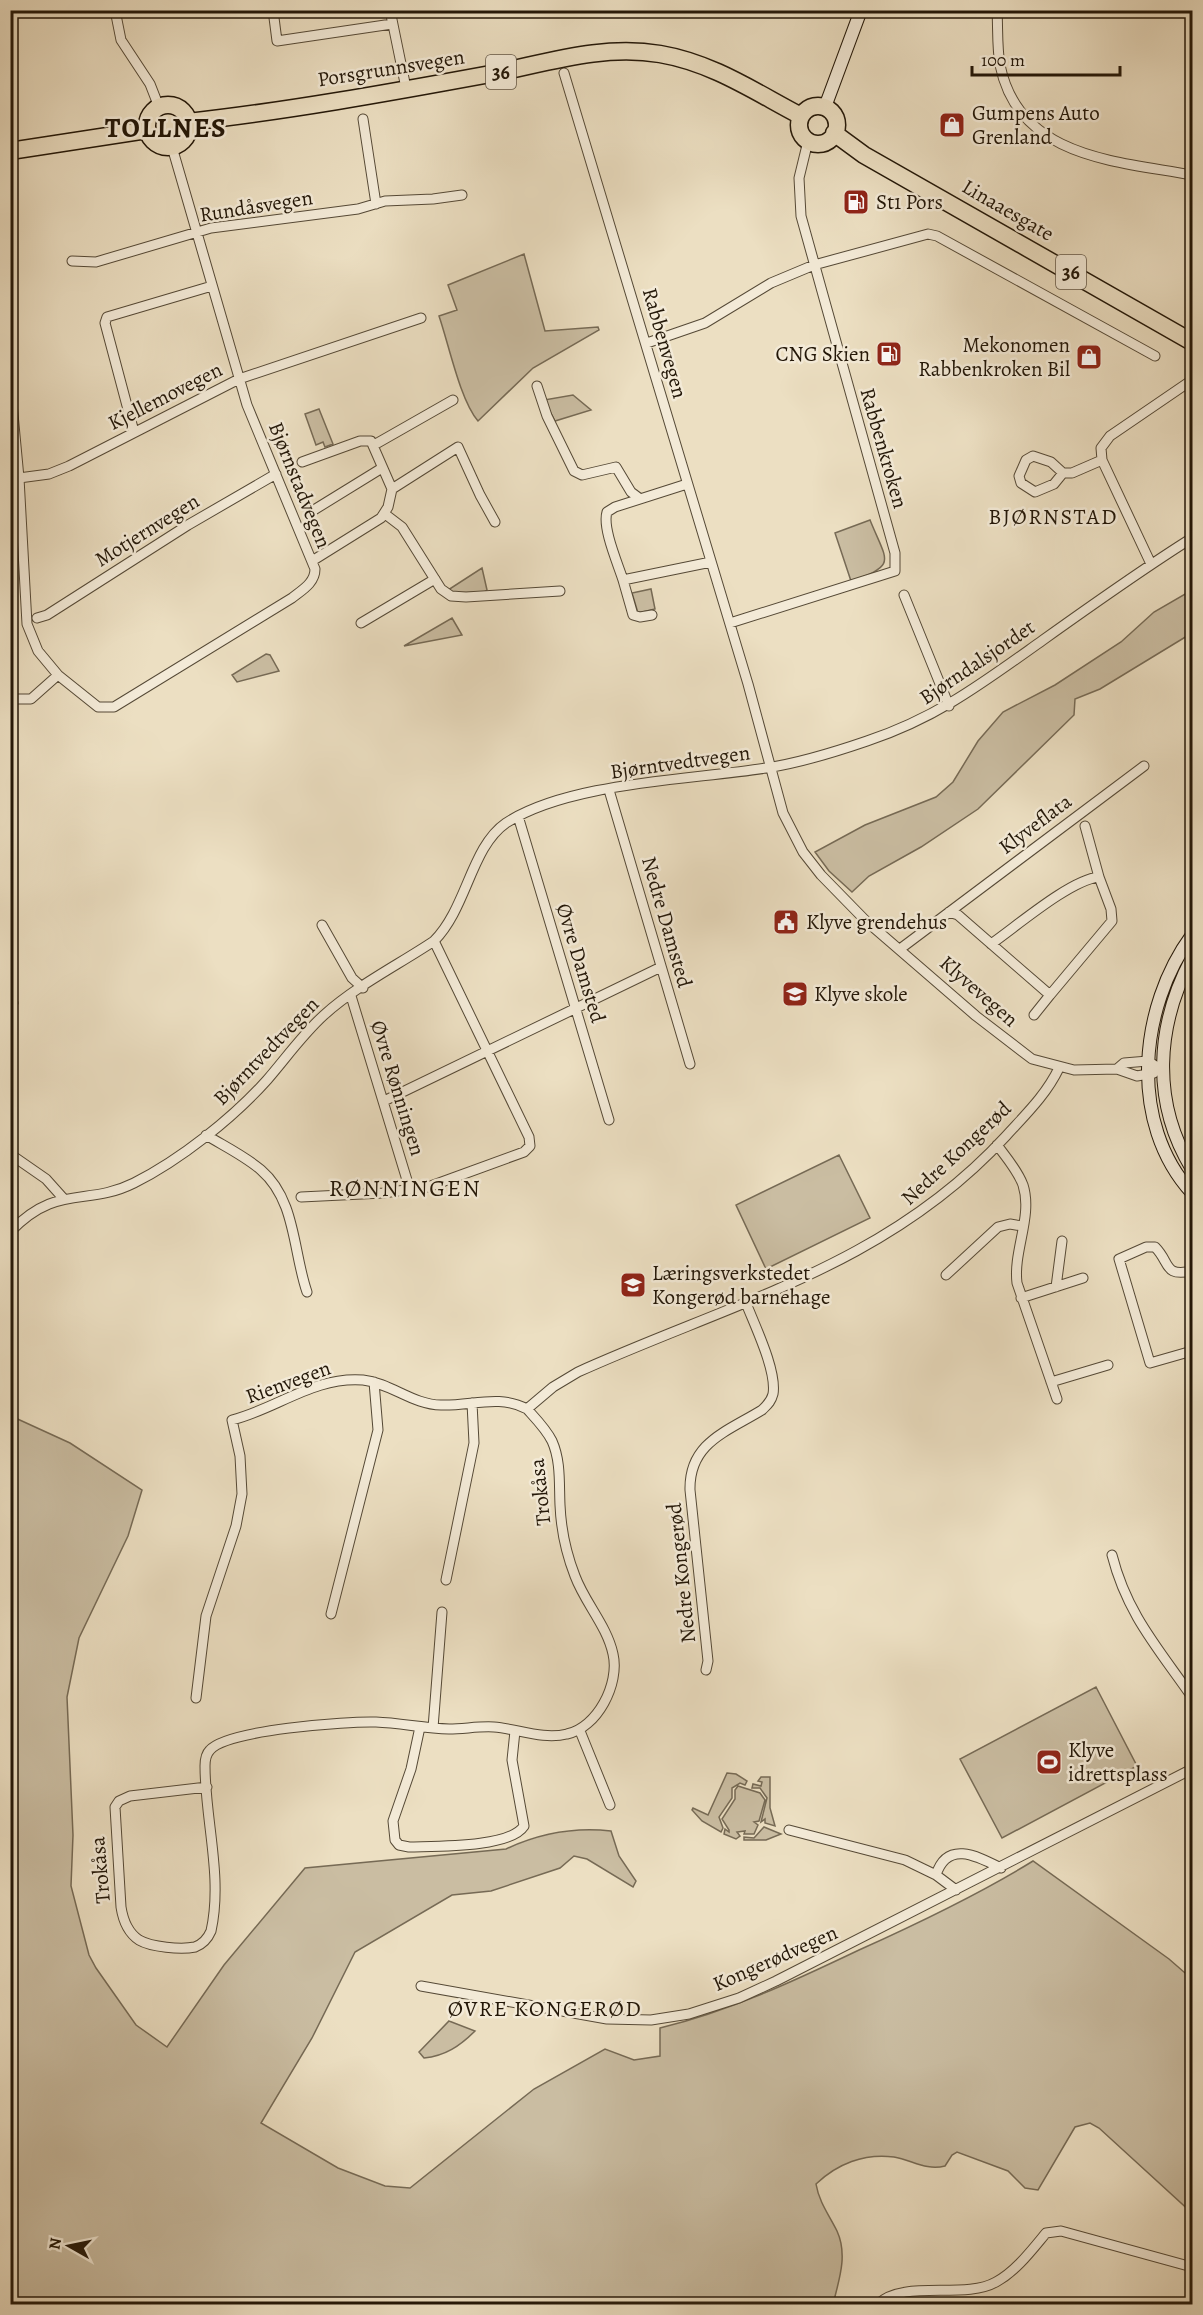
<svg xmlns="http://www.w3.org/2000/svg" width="1203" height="2315" viewBox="0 0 1203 2315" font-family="Alegreya,serif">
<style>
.green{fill:#cabda2;stroke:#766a55;stroke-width:1.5}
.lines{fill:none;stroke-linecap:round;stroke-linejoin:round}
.street-casing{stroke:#554936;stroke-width:11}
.secondary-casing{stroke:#231708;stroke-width:14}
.highway-casing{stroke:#231708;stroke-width:19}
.street{stroke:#f3ead7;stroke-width:9}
.secondary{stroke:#f3ead7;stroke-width:12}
.highway{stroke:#ecdfc2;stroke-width:16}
.labels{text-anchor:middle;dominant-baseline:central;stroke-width:5;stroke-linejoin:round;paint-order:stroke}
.shield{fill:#f3ead7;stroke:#615646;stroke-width:1.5}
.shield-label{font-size:20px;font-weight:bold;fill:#231708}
.street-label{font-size:21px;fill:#231708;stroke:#f3ead7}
.poi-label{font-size:21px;fill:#231708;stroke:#f3ead7;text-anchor:start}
.neighbourhood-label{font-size:22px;letter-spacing:1.5px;fill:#231708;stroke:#f3ead7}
.quarter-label{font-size:24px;letter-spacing:1.5px;fill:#231708;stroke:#f3ead7}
.district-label{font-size:27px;font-weight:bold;letter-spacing:1.5px;fill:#231708;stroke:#f3ead7}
</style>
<rect width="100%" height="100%" fill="#ecdfc2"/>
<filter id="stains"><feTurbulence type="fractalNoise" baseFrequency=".00333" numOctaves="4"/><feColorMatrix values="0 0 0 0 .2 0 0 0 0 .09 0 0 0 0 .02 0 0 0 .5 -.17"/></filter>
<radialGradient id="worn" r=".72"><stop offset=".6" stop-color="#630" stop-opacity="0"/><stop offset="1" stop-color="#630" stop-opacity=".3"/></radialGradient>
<path class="green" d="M 524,254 L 545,331 L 598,327 L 599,330 L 533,368 L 478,421 C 460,400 449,345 439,316 L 457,310 L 448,285 Z
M 573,395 L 591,410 L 555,421 L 544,400 Z
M 319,409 L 333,444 L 325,447 L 323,442 L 316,445 L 305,414 Z
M 870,520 C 887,562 898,565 851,581 L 835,533 Z
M 482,568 L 487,590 L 484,592 L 453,593 L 448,590 Z
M 651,589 L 655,609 L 638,613 L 632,593 Z
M 1192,590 L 1192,633 L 1100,689 L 1075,699 L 1074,715 L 978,809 L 921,847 L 869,876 L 852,892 L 829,871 L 815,852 L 865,825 L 936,797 L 953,782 L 978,741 L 1003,712 L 1055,685 L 1121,642 L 1154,612 Z
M 452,618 L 462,635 L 404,646 Z
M 266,654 L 270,655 L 279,671 L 237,682 L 232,675 Z
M 839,1155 L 870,1218 L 766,1269 L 736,1205 Z
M 11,1416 L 70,1443 L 142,1490 L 128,1536 L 79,1638 L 67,1697 L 73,1835 L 71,1886 L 89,1955 L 96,1968 L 136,2025 L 167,2047 L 224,1965 L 305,1868 L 506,1849 C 538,1834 575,1827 611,1831 L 619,1856 L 636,1881 L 633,1887 L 587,1859 L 574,1856 L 560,1868 L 491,1891 L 452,1895 L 355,1952 L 312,2038 L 261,2123 L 338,2168 L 385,2186 L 410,2188 L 534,2089 L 605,2049 L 634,2060 L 660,2056 L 660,2028 C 730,2011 794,1981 859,1950 C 919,1923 978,1895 1033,1861 L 1169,1959 L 1192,1979 L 1192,2213 L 1099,2128 L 1090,2123 L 1075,2127 L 1038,2190 L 1025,2188 L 1008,2171 L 957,2152 L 952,2155 L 945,2166 C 926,2171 912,2160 894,2157 C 864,2153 837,2164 816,2184 C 819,2202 829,2215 837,2231 C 848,2255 839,2280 833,2304 L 439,2304 L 432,2301 L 416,2304 L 11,2304 Z
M 1096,1687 L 1137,1766 L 1002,1838 L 960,1759 Z
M 727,1773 L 736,1774 L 747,1781 L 745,1785 L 740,1783 L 732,1788 L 732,1798 L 719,1817 L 723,1828 L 721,1832 L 702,1821 L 692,1810 L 693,1808 L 708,1815 Z
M 761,1777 L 770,1777 L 770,1808 L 775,1826 L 765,1823 L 765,1819 L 761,1822 L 767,1798 L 760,1788 L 752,1788 L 753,1784 L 761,1786 L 762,1782 L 758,1781 Z
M 738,1786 L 760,1793 L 765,1800 L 759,1821 L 754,1822 L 758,1825 L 754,1834 L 744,1834 L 745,1831 L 737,1832 L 740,1836 L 736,1839 L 724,1834 L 725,1829 L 729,1832 L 729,1830 L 722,1819 L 735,1799 L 735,1790 Z
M 764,1827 L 781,1834 L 766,1840 L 744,1840 L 744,1837 L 754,1838 Z
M 449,2021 L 475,2031 C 460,2046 445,2056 424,2058 L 419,2052 Z"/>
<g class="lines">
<g class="street-casing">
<path id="street" d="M 115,10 L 121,40 L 150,84 L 159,107
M 273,10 L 277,41 L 392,24
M 390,10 L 406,88
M 997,10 C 998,29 997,48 1000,65 C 1019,159 1118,161 1192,175
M 564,73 L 748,684 L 783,813 L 803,852 L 821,875 L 865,920 L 976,1016 L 1032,1059 L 1074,1070 L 1117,1069 L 1124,1063 L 1148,1061 L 1162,1070
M 363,119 L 376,204
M 72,261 L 96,262 L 211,228 L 358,209 L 385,201 L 433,199 L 462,195
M 647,343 L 705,323 L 771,283 L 814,265 L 928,234 L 937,236 L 1155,356
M 10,382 L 19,478 L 49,474 L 69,466 L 239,379 L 421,318
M 537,386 L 547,416 L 574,471 L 582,475 L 616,467 L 631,492 L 639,498
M 134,432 L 105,323 L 107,317 L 212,286
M 374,445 L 453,400
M 302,462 L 360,441 L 371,441 L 392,489 L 388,507 L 381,518 L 312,561
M 1063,473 L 1054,484 L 1035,492 L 1021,483 L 1019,476 L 1026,460 L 1033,456 L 1051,462 L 1063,473 L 1072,473 L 1102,460
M 687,484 L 615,507 L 607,512 C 602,528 618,564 623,580 L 711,562
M 392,489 L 458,447 L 480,495 L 495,522
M 309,513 L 382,468
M 385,514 L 402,527 L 441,589 L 451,596 L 466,597 L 560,591
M 1151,564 L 1102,460 L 1101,448 L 1110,436 L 1192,380
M 623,580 L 633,615 L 640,617 L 652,615
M 904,595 L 949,706
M 37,618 L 47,615 L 188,525 L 276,474
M 361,623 L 435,579
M 730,623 L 895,571 L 895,553 L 801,216 L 799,178 L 808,141
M 58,675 L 98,707 L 114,707 L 292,598 C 302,590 315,583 315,569 L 247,405 L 172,147
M 10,699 L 31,699 L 58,675 L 38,651 L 27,624 L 19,478
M 609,790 L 690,1064
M 518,816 L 609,1120
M 1085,826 L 1099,877
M 949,912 L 958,915 L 1050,995 L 1112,921 L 1111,909 L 1099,877 C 1070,880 1017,926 991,944
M 322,925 L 352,978 L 363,988
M 900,949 L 1144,766
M 351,996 L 410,1190
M 10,1005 L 13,1003
M 1034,1015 L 1050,995
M 1117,1069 L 1137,1076 L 1154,1073
M 384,1101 L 661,967
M 206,1135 C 224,1146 245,1156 261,1170 C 296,1200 293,1252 307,1292
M 997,1145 C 1006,1157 1018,1171 1023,1185 C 1033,1216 1013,1251 1017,1283 L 1057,1399
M 10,1154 L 46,1179 L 63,1198
M 301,1197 L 383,1193 L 428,1187 L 524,1152 L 530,1146 L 529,1137 L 434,941
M 10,1232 C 57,1183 86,1207 134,1183 C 180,1160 233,1118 267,1080 C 286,1058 303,1034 324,1015 C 356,986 398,965 434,941 C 467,908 471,847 506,823 C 569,782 691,780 766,768 C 800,763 835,752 867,741 C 937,718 984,682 1043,640 C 1092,605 1141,570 1192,538
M 1192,1271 C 1163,1277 1171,1263 1155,1247 L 1146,1247 L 1119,1259 L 1150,1363 L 1192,1351
M 946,1275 L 998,1227 L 1010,1224 L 1022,1226
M 1056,1287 L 1062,1241
M 1021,1298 L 1083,1278
M 1051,1382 L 1108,1365
M 1112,1555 C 1127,1614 1158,1648 1192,1697
M 446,1580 L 474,1443 L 472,1403
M 331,1614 L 378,1430 L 374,1382
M 706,1670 L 708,1661 L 690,1490 C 689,1443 726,1432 762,1410 C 767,1405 771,1402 773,1394 C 777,1371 755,1326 746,1303
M 196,1698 L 206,1616 L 236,1526 L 242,1494 L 240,1456 L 232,1420 C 276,1409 315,1376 363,1380 C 391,1383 413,1405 441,1405 C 472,1406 499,1394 527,1409
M 420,1727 L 411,1769 L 393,1821 L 395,1840 L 399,1845 L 409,1847 C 435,1846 510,1848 524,1826 L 512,1760 L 515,1731
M 433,1728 L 442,1612
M 580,1731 L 610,1805
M 207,1787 L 130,1796 L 119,1801 L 115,1807 L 121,1907 C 123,1920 127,1932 139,1940 C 151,1947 181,1950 195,1947 C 203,1944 208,1938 211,1931 C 223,1877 205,1820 205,1766 C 205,1760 206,1754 210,1750 C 227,1730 347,1721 376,1722 C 400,1723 424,1728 449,1729 C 464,1729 479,1726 494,1727 C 518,1729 543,1740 567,1734 C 597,1728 620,1684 613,1654 C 607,1626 585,1603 575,1576 C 566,1553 561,1529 560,1505 C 559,1484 561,1461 552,1441 C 546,1429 536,1419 527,1409 L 553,1387 L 578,1372 C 733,1302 887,1266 1006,1136 C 1026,1114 1046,1095 1059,1068
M 789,1830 L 905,1860 L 936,1875 L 956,1890
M 936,1875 C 947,1840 977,1856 1001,1868
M 421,1986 L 607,2019 L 651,2020 L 689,2014 L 739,1998 L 776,1981 L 1192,1769
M 878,2304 C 904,2279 964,2300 996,2282 C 1016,2271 1031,2251 1046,2233 L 1061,2231 L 1192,2267"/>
</g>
<g class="secondary-casing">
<path id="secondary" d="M 825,107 L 861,10
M 1192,935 C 1139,1007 1128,1123 1192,1193
M 1192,958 C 1156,1025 1151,1102 1192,1169"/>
</g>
<g class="highway-casing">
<path id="highway" d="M147 126a21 21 0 1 1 42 0a21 21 0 1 1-42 0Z
M799 125a19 19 0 1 1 38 0a19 19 0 1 1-38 0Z
M 188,122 C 287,111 387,93 485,75 C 544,64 600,44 660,54 C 713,63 755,92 801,116
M 834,133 L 864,155 L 1192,342
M 10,151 L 147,130"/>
</g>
<use href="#street" class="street"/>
<use href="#secondary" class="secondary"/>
<use href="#highway" class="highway"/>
</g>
<defs>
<g id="shop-square" transform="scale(1.35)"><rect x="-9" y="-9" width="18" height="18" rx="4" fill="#8f2418" stroke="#f3ead7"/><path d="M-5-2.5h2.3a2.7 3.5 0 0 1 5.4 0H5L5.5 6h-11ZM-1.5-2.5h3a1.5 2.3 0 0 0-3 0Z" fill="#fff"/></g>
<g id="fuel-square" transform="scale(1.35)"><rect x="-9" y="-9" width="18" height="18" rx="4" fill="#8f2418" stroke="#f3ead7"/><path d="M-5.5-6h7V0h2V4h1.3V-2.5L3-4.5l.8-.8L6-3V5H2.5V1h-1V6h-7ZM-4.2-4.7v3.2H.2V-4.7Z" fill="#fff"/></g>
<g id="civic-square" transform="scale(1.35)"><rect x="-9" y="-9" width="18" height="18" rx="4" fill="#8f2418" stroke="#f3ead7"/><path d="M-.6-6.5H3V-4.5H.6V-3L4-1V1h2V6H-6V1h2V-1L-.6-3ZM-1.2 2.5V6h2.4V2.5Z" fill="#fff"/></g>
<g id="school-square" transform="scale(1.35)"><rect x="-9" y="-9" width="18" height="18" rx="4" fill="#8f2418" stroke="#f3ead7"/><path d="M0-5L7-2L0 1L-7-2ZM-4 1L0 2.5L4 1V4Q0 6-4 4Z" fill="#fff"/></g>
<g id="stadium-square" transform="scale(1.35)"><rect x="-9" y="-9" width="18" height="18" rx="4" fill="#8f2418" stroke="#f3ead7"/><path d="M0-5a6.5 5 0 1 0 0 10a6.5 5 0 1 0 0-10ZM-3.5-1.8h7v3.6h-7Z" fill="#fff"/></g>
</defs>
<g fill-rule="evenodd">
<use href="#shop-square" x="952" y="125"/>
<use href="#fuel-square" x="856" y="202"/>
<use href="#fuel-square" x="889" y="354"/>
<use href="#shop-square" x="1089" y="357"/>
<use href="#civic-square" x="786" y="922"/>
<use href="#school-square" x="795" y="994"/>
<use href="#school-square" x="633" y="1285"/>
<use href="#stadium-square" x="1049" y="1762"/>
</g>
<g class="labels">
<g class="shield">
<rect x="486" y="55" width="30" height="34" rx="4.5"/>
<rect x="1056" y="255" width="30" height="34" rx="4.5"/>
</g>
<g class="shield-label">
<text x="501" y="72">36</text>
<text x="1071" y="272">36</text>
</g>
<g class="street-label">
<text transform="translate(391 68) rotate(-9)">Porsgrunnsvegen</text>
<text transform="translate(256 206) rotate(-9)">Rundåsvegen</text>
<text transform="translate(1008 210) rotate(30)">Linaaesgate</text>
<text transform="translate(665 343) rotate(74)">Rabbenvegen</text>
<text transform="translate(165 396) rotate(-27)">Kjellemovegen</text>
<text transform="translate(884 448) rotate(74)">Rabbenkroken</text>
<text transform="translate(300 485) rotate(68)">Bjørnstadvegen</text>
<text transform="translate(147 530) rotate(-32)">Motjernvegen</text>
<text transform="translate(977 662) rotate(-34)">Bjørndalsjordet</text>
<text transform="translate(680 762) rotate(-8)">Bjørntvedtvegen</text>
<text transform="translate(1035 824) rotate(-37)">Klyveflata</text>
<text transform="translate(667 922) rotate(74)">Nedre Damsted</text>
<text transform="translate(581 963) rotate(73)">Øvre Damsted</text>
<text transform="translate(979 991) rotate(41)">Klyvevegen</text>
<text transform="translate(266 1051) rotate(-46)">Bjørntvedtvegen</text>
<text transform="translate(398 1088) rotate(73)">Øvre Rønningen</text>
<text transform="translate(956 1153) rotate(-43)">Nedre Kongerød</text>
<text transform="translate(288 1382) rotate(-20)">Rienvegen</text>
<text transform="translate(540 1492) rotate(-96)">Trokåsa</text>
<text transform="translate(681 1573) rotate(-96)">Nedre Kongerød</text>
<text transform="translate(100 1870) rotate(-95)">Trokåsa</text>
<text transform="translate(775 1958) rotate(-24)">Kongerødvegen</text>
</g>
<g class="poi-label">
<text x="972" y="113">Gumpens Auto<tspan x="972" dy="24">Grenland</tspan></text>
<text x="876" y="202">St1 Pors</text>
<text x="1070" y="345" text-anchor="end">Mekonomen<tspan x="1070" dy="24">Rabbenkroken Bil</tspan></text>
<text x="870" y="354" text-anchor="end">CNG Skien</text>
<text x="806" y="922">Klyve grendehus</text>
<text x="814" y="994">Klyve skole</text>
<text x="652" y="1273">Læringsverkstedet<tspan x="652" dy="24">Kongerød barnehage</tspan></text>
<text x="1068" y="1750">Klyve<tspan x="1068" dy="24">idrettsplass</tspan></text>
</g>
<g class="neighbourhood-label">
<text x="1053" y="517">BJØRNSTAD</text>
<text x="545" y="2009">ØVRE KONGERØD</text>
</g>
<g class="quarter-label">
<text x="405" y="1188">RØNNINGEN</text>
</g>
<g class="district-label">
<text x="166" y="128">TOLLNES</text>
</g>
</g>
<rect width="1203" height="2315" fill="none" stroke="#ecdfc2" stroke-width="36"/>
<rect x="12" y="12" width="1179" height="2291" fill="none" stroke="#231708" stroke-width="3"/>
<rect x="18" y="18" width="1167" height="2279" fill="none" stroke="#231708" stroke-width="1.5"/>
<g transform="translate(69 2246) rotate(279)" stroke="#f3ead7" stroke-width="4.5" paint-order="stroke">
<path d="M0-4.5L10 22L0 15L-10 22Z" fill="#231708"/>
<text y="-9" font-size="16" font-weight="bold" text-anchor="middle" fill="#231708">N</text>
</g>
<path d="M972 66v9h148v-9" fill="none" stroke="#231708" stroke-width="3"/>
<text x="981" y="66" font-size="18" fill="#231708" stroke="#f3ead7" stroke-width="4.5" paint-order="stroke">100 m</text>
<rect width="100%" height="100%" filter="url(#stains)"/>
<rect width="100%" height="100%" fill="url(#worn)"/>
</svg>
